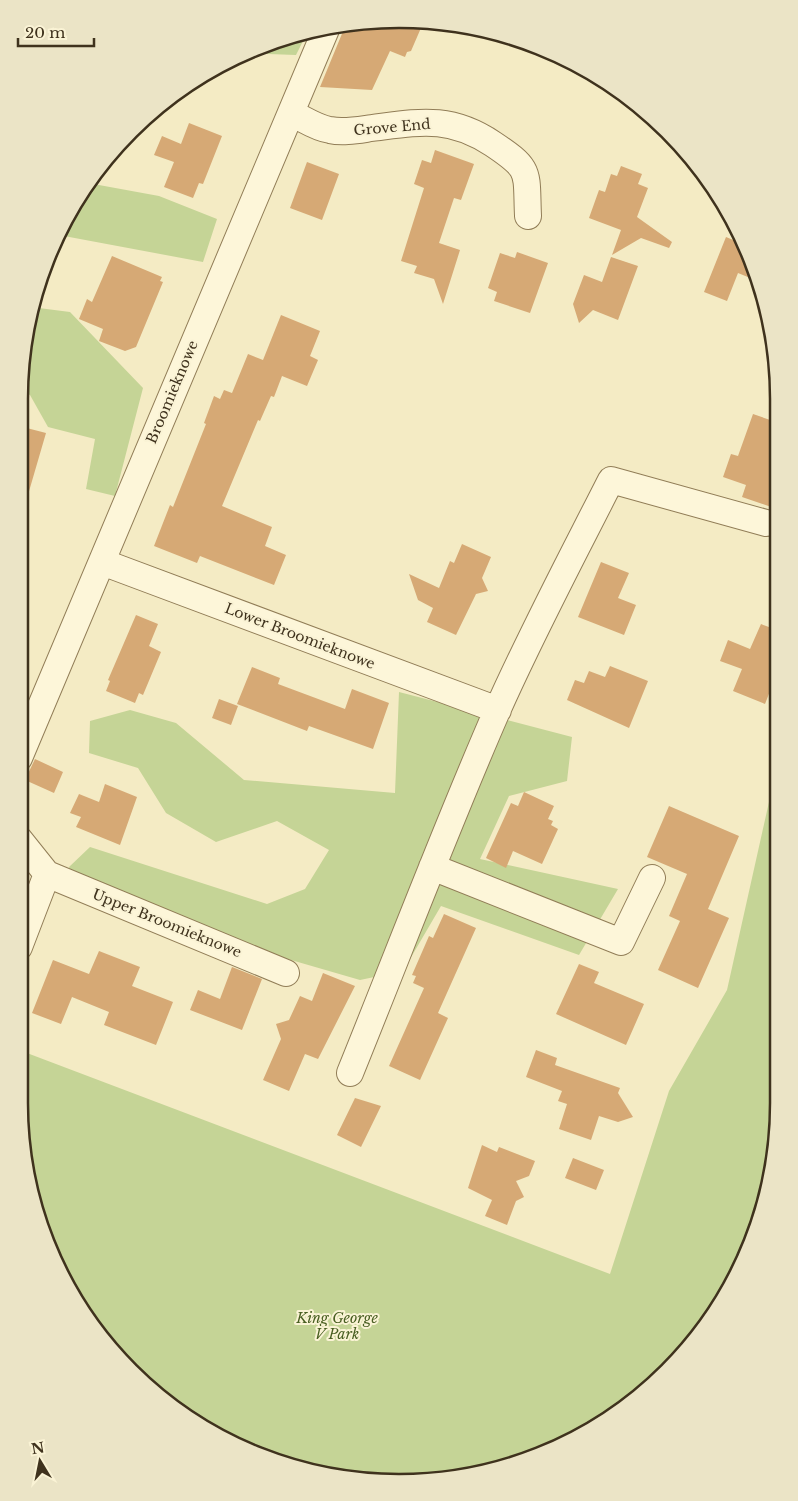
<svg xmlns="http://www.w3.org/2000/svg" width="798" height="1501" viewBox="0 0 798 1501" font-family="'Libre Baskerville',serif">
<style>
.green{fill:#c5d496}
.building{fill:#d6a975}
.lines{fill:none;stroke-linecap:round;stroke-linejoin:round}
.minor-casing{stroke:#917d57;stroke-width:28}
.minor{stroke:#fdf6d9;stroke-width:26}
.labels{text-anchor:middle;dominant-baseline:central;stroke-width:4;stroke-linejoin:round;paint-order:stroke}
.street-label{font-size:14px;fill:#3f321d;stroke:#faf3d5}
.park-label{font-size:14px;font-style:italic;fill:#485e21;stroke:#faf3d5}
.rim{fill:none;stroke:#3f321d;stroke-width:2.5}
</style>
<rect width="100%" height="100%" fill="#f4ebc4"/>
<path class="green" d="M 308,31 L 296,55 L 244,53 L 300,32 Z
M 88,183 L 159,196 L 217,219 L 203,262 L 64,236 L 57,239 L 70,209 Z
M 31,307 L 70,312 L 143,388 L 115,496 L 86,489 L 95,439 L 48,427 L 30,395 L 20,390 L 20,374 Z
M 399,692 L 572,737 L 567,781 L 509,796 L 480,859 L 618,889 L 579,955 L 441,906 L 403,971 L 360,980 L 78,898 L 69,867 L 90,847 L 267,904 L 305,889 L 329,850 L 277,821 L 216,842 L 166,813 L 138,768 L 89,753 L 90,721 L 130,710 L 176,723 L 244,780 L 395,793 Z
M 777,784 L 778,1127 L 766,1201 L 728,1292 L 650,1388 L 545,1453 L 424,1481 L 309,1470 L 301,1469 L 188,1418 L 98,1334 L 39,1224 L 19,1102 L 19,1050 L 610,1274 L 669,1091 L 727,990 L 771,793 Z"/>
<path class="building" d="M 374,20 L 424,21 L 411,51 L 407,52 L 405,57 L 390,51 L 372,90 L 320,87 L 346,24 Z
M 189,123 L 222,136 L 203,184 L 199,183 L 193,198 L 164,187 L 174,162 L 154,155 L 162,136 L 181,144 Z
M 435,150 L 474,164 L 461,200 L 454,198 L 439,243 L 460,250 L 443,304 L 434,279 L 414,273 L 417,266 L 401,261 L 424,188 L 414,184 L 422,160 L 431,163 Z
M 307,162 L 339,174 L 322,220 L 290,208 Z
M 621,166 L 642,174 L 638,184 L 648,188 L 637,217 L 672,242 L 669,248 L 641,238 L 612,255 L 621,230 L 589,218 L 599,190 L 605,192 L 611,174 L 617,176 Z
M 726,237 L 743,244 L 760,282 L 738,273 L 727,301 L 704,292 Z
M 517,252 L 548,263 L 530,313 L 494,301 L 497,292 L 488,288 L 500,253 L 515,258 Z
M 112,256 L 162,277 L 160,281 L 163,282 L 136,347 L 125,351 L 99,341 L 103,329 L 79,319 L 87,299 L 92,302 Z
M 611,257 L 638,266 L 618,320 L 593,310 L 579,323 L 573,304 L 584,275 L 602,282 Z
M 281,315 L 320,331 L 310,356 L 318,360 L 307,386 L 282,376 L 274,397 L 271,396 L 260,421 L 258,420 L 222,506 L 272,527 L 265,546 L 286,555 L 274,585 L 200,556 L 197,563 L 154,546 L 170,505 L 173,507 L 206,424 L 204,423 L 214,396 L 220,399 L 224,390 L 232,393 L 248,354 L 263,360 Z
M 753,414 L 776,422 L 777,509 L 742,497 L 746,485 L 723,477 L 731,454 L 738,456 Z
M 19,426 L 46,433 L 25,505 L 19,505 Z
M 462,544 L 491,557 L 482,578 L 488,591 L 476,594 L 456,635 L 427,622 L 433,608 L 418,600 L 409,574 L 439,588 L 450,561 L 454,563 Z
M 601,562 L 629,573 L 618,598 L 636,605 L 624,635 L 578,617 Z
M 136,615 L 158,624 L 149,646 L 161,652 L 143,695 L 139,693 L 135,703 L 106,691 L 110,681 L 108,680 Z
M 761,624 L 777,630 L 777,673 L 765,704 L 733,691 L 742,669 L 720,661 L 728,640 L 750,649 Z
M 610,666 L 648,681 L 629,728 L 567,700 L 575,680 L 584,683 L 589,671 L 605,677 Z
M 252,667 L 280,678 L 278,684 L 345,709 L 352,689 L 389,703 L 373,749 L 309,726 L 307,731 L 237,704 Z
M 219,699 L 238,706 L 231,725 L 212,718 Z
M 35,759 L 63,772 L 54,793 L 25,780 Z
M 105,784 L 137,797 L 120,845 L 76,827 L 81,817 L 70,813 L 79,794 L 99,802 Z
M 524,792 L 554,806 L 548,819 L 553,821 L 551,825 L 558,829 L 542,864 L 513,851 L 506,868 L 486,858 L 511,803 L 518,806 Z
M 669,806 L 739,836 L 708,909 L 729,918 L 698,988 L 658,970 L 680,921 L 669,916 L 687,874 L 647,857 Z
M 444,914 L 476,928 L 438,1013 L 448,1018 L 420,1080 L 389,1066 L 424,988 L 413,983 L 416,976 L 412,975 L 429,936 L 433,938 Z
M 99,951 L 140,967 L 132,986 L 173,1002 L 156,1045 L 104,1025 L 109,1012 L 72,997 L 61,1024 L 32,1013 L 53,960 L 89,974 Z
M 579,964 L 599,972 L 594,983 L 644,1004 L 626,1045 L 556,1014 Z
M 232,967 L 262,979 L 242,1030 L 190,1010 L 198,990 L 220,999 Z
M 323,973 L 355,986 L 318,1059 L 305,1054 L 289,1091 L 263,1080 L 281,1039 L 276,1024 L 289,1020 L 300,996 L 312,1001 Z
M 536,1050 L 557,1058 L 555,1065 L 620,1088 L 618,1093 L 633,1117 L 618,1122 L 599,1116 L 591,1140 L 559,1129 L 567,1104 L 558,1101 L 562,1091 L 526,1077 Z
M 355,1098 L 381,1106 L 361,1147 L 337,1135 Z
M 482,1145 L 497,1152 L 499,1147 L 535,1161 L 529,1176 L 516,1181 L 524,1197 L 516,1201 L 507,1225 L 485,1216 L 492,1200 L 468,1188 Z
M 573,1158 L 604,1170 L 596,1190 L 565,1178 Z"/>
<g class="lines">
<g class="minor-casing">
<path id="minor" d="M 291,113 C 304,119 316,128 330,130 C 343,133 358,130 372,128 C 419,122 450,115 493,144 C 532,170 526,171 528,216
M 102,562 L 498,710
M 19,758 L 327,27
M 432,867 L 621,942 L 652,878
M 47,874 L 286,973
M 19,947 L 47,874 L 19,839
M 350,1073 C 399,952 445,830 497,711 C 532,632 572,557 611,480 L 766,523"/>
</g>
<use href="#minor" class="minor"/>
</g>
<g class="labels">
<g class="street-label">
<text transform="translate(392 127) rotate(-5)">Grove End</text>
<text transform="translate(172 392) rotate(-67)">Broomieknowe</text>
<text transform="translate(300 636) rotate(21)">Lower Broomieknowe</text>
<text transform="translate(167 923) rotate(22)">Upper Broomieknowe</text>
</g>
<g class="park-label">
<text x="337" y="1318">King George<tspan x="337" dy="16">V Park</tspan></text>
</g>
</g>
<path d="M0 0H798V1501H0ZM399 28H399A371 371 0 0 1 770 399V1103A371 371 0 0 1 399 1474H399A371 371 0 0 1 28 1103V399A371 371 0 0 1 399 28Z" fill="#ebe4c6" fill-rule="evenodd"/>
<path class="rim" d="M399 28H399A371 371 0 0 1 770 399V1103A371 371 0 0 1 399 1474H399A371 371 0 0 1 28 1103V399A371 371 0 0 1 399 28Z"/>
<g transform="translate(40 1461) rotate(350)" stroke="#faf3d5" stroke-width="4" paint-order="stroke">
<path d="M0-4L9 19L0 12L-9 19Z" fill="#3f321d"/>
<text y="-8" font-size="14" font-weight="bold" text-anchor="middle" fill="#3f321d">N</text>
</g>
<path d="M18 38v8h76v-8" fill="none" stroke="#3f321d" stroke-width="2.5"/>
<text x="25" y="38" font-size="15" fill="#3f321d" stroke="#faf3d5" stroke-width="4" paint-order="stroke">20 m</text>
</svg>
